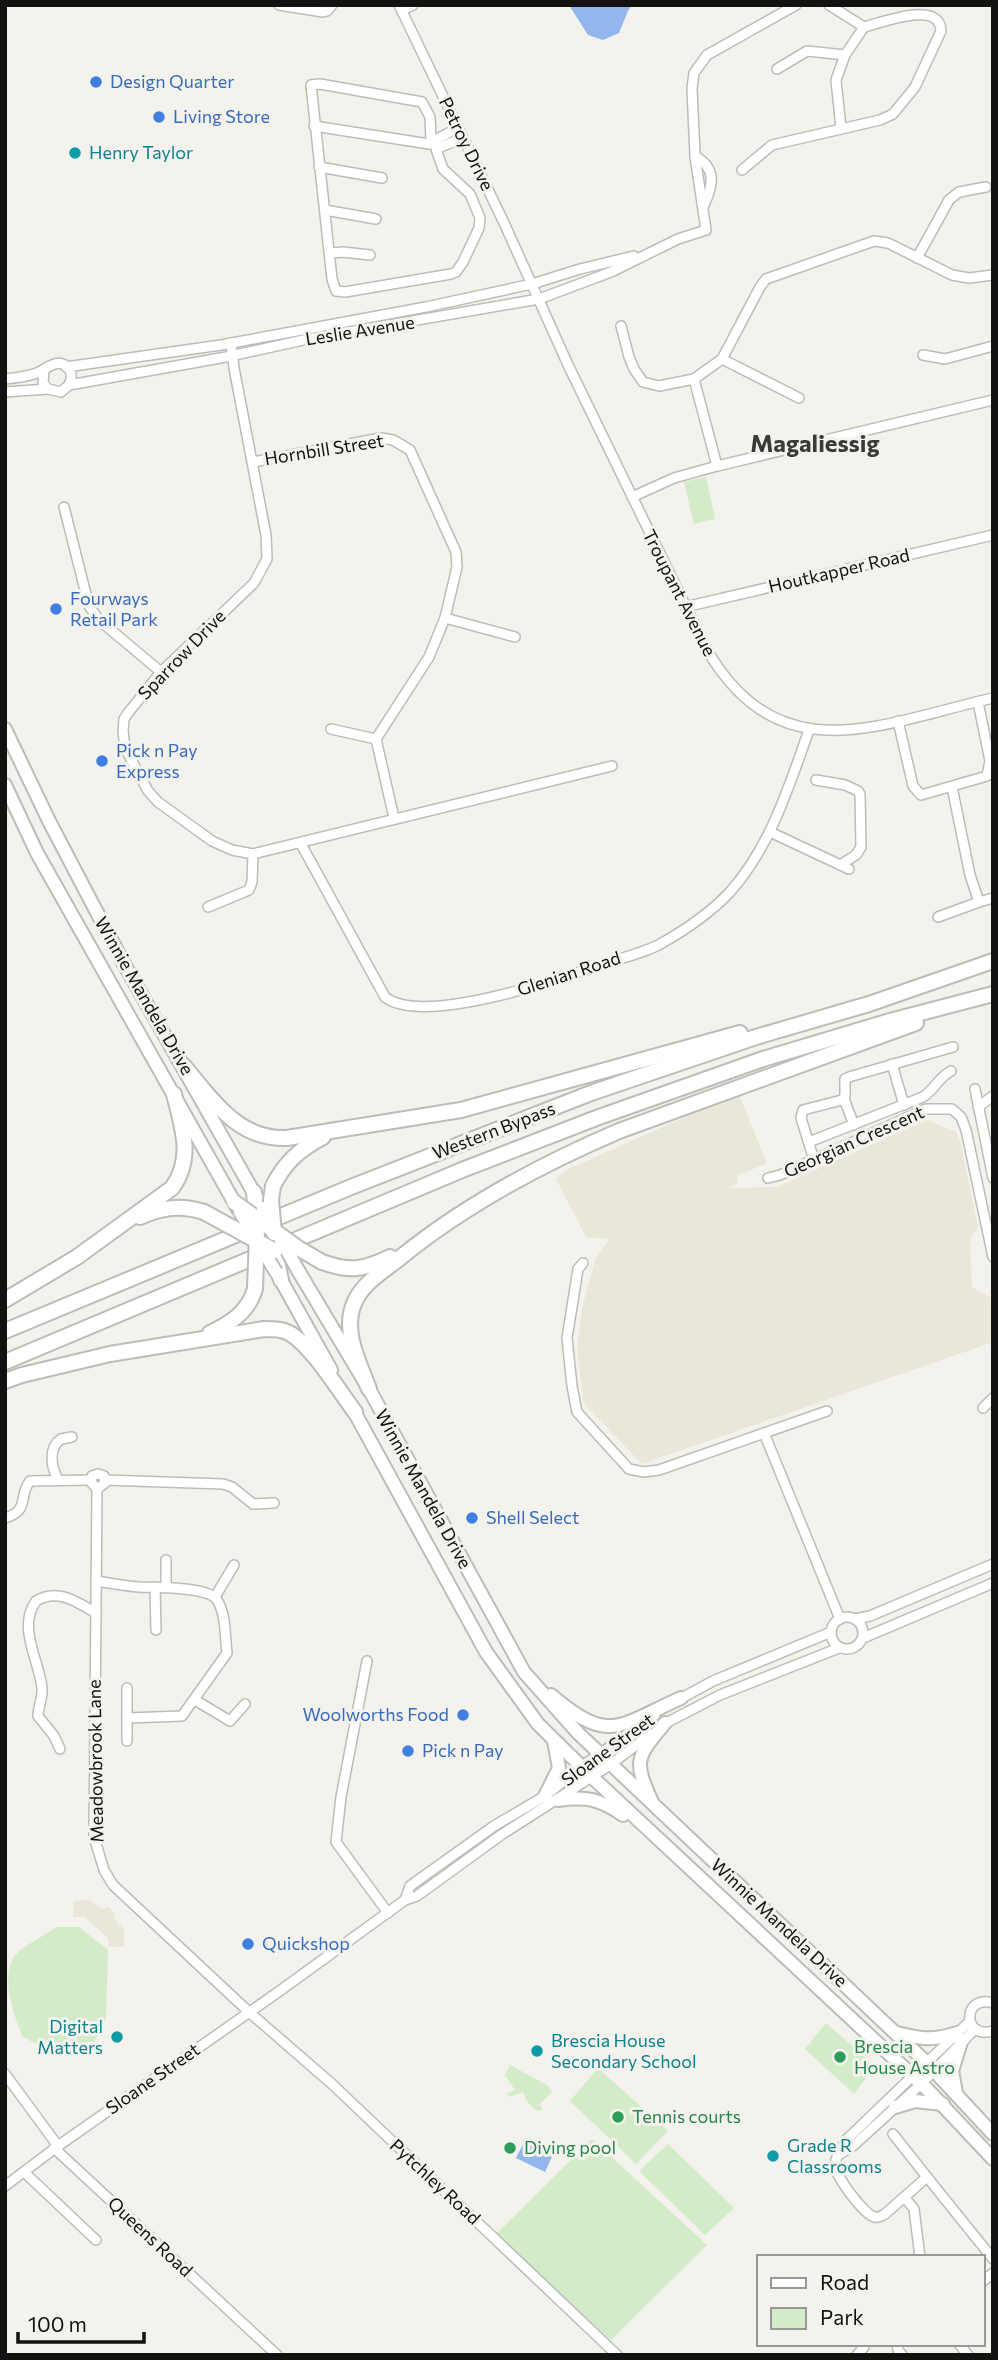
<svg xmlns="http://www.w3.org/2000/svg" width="998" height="2360" font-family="Commissioner,sans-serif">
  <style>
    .built { fill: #eae6d9 }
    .green { fill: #d3ebc8 }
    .water { fill: #92b6ed }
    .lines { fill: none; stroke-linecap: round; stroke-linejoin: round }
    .minor-casing { stroke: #bebcb7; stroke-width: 12 }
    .major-casing { stroke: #bebcb7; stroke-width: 16 }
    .highway-casing { stroke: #bebcb7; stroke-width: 18 }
    .minor { stroke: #fff; stroke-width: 9 }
    .major { stroke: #fff; stroke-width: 12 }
    .highway { stroke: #fff; stroke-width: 14 }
    .major-bridge-casing { stroke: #bebcb7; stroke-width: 16; stroke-linecap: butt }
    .highway-bridge-casing { stroke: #bebcb7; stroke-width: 18; stroke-linecap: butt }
    .major-bridge { stroke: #fff; stroke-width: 12 }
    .highway-bridge { stroke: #fff; stroke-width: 14 }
    .shop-dot { fill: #3f7fe0; stroke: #f3f2ec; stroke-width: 2.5 }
    .culture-dot { fill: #0f9aa8; stroke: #f3f2ec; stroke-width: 2.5 }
    .leisure-dot { fill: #2e9e5b; stroke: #f3f2ec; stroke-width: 2.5 }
    .labels { text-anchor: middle; stroke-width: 6; stroke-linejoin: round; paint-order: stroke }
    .shop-label { font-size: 18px; fill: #366cbe; stroke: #f3f2ec; text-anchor: start }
    .street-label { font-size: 18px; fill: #131211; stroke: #f3f2ec }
    .culture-label { font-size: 18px; fill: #0d838f; stroke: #f3f2ec; text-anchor: start }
    .leisure-label { font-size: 18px; fill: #27864d; stroke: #f3f2ec; text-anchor: start }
    .district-label { font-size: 24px; font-weight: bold; fill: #3b3a35; stroke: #f3f2ec }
  </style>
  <rect width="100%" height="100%" fill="#f3f2ec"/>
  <!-- built -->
  <g class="built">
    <path d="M739 1095 767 1163 737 1176 738 1183 728 1188 777 1187 927 1120 956 1132 961 1145 978 1227 970 1239 972 1287 993 1299V1342L642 1464 584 1404 577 1348 582 1309 596 1257 610 1239 586 1237 556 1179 564 1171 696 1112Z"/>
    <path d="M89 1900 102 1909 108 1907 114 1912V1918L124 1930V1947H109L108 1938 85 1917H73V1901Z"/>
  </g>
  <!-- green -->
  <g class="green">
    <path d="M706 477 715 519 694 524 684 482Z"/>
    <path d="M57 1927H79L108 1950 106 2018 95 2041C61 2053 56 2054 23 2037 13 2014 0 1977 15 1955 27 1944 43 1936 57 1927Z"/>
    <path d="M826 2023 875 2066 854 2094 805 2049Z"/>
    <path d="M510 2065 547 2085 552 2092 540 2104 542 2110 537 2111C530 2105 526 2101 523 2092L509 2097 507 2094 515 2090 505 2075Z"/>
    <path d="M598 2068 668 2131 636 2164 570 2101Z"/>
    <path d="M592 2139 707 2245 611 2340 493 2237Z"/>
    <path d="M668 2144 734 2208 705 2235 639 2171Z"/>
  </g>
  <!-- water -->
  <g class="water">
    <path d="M569 5H632L628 11 619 33 603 40 588 35Z"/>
    <path d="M526 2138 554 2152 545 2172 516 2158Z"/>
  </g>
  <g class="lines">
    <!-- minor casing -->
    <g class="minor-casing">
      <g id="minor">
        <path d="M279 5 323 12 327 11 332 5"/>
        <path d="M399 5 505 225 569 367 707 650C781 775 881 723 993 698"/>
        <path d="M829 5 864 27"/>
        <path d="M401 10 413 5"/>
        <path d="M777 69 807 51 845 55"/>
        <path d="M314 126 429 144"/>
        <path d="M841 128 836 80 845 55 864 27"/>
        <path d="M431 141 430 117 422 102 320 84 311 85 332 279 336 291 345 292 451 274 456 272 463 262 479 228 480 218 470 194 443 169 436 149"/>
        <path d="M433 141 458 128"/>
        <path d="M438 148 463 138"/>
        <path d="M695 156C716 168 714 184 704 205"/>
        <path d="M319 167 382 178"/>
        <path d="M742 170 772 145 880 120 893 114 915 87 941 31C940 0 884 22 864 27"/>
        <path d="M325 210 376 219"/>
        <path d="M330 253 343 252 370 255"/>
        <path d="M917 258 949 200 959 192 986 187"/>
        <path d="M621 326 629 357 634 369 643 382 659 386 694 379 722 359 760 287 766 279 874 241 888 243 952 275 969 278 993 275"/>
        <path d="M231 343 234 368 266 535 267 559 254 583 161 672 128 713 124 719 123 731 125 748 148 791 158 802 212 841 232 850 253 854 612 766"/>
        <path d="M923 355 945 359 993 346"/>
        <path d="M722 359 799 398"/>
        <path d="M66 367 221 345 426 307 532 284 580 269 634 256"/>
        <path d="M5 379C15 378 25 377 34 374 45 371 58 355 69 369 73 375 71 380 69 385L61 392 48 389 43 383 44 370"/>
        <path d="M694 379 717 466"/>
        <path d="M69 385 226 357 308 339 539 299 611 272 678 239 706 230 695 156 692 88 694 73 707 55 796 5"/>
        <path d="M5 392 48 389"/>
        <path d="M253 462 381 438 393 440 410 450 456 552 457 567 445 618 429 657 376 739 394 818"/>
        <path d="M632 497 674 478 717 466 993 400"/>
        <path d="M64 507 89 606 99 620 161 672"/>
        <path d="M685 607 993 535"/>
        <path d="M445 618 515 637"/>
        <path d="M898 721 913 786 921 795 987 776 990 761 978 702"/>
        <path d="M331 729 376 739"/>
        <path d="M816 780 845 785 858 791 860 794 861 847 856 855 840 865"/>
        <path d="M770 832 849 869"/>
        <path d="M301 844 385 997C423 1027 562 978 606 963 624 957 645 953 662 943 685 930 712 911 730 892 771 846 789 786 809 730"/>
        <path d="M979 902 993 898"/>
        <path d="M208 907 249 890 252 882 253 854"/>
        <path d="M938 917 979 902 970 875 952 787"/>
        <path d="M892 1064 904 1105"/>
        <path d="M975 1089 993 1178"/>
        <path d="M844 1099 854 1125"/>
        <path d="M978 1107 993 1096"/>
        <path d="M809 1142 923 1097C935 1089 939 1077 951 1071"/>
        <path d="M814 1160 801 1118 803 1110 842 1100 845 1096V1079L849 1077 953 1047"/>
        <path d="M768 1178 780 1175 926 1109H952L961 1117 966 1130 993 1257"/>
        <path d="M583 1263 578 1269 567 1338 572 1386 577 1412 629 1469 644 1472 659 1470 827 1411"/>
        <path d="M983 1408 993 1398"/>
        <path d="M764 1433 840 1619"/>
        <path d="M58 1479C51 1467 48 1448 61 1439L72 1437"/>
        <path d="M105 1480 223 1484 232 1487 253 1504 274 1503"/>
        <path d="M97 1489 105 1483 104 1476 98 1474 92 1476 91 1482 97 1489 94 1837 104 1870 113 1885 249 2012 332 2084 617 2355"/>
        <path d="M5 1518C30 1511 18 1496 30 1481L91 1480"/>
        <path d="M166 1560V1587"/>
        <path d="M96 1581C110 1583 125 1586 139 1587 155 1588 208 1586 217 1600 226 1613 225 1637 227 1653L182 1716 127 1718V1688"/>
        <path d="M155 1587 156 1630"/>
        <path d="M215 1597 234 1565"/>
        <circle cx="847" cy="1633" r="16"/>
        <path d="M855 1619 870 1616 993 1564"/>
        <path d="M863 1638 993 1583"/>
        <path d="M367 1661 341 1797 336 1842 388 1913"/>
        <path d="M195 1700 230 1721 245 1704"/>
        <path d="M678 1700 713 1681 831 1632"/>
        <path d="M662 1725 720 1695 839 1648"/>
        <path d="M127 1741V1718"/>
        <path d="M60 1749 54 1736 38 1716C38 1706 43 1698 42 1688 39 1660 17 1627 36 1601 58 1588 77 1602 96 1613"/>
        <path d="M405 1900 410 1886 494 1826 545 1796 581 1767 655 1715"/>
        <path d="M993 2003C962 1994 962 2040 993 2031"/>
        <path d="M5 2074 58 2146"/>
        <path d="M893 2134 927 2177 885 2214C881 2216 880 2218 875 2217 865 2216 835 2176 835 2165 835 2157 842 2147 846 2140L970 2021"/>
        <path d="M54 2148 277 2355"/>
        <path d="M840 2154 853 2146 921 2084 975 2029"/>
        <path d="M24 2172 96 2240"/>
        <path d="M927 2177 993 2259"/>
        <path d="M5 2186 58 2146 281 1990 405 1900 417 1896 501 1835 610 1765 651 1734"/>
        <path d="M905 2198 914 2209 920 2257"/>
        <path d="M982 2282 993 2273"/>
        <path d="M897 2344 898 2350 902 2355"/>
        <path d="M959 2344 968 2355"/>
        <path d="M857 2355 864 2347"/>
      </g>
    </g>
    <!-- major casing -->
    <g class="major-casing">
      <g id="major">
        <path d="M5 729 49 821 124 964 258 1200"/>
        <path d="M5 785 37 853 238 1209"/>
        <path d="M299 1272 369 1389 524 1672 578 1733 927 2063 993 2134"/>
        <path d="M277 1273 331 1370"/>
        <path d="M350 1404 486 1652 538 1724 592 1777 929 2091 993 2159"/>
        <path d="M551 1695C610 1745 618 1726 681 1698"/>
        <path d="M545 1796 559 1768 554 1741"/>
        <path d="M558 1800C586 1796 600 1799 623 1815"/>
        <path d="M652 1802C633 1760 636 1758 665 1723"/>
        <path d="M897 2033C922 2039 932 2041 957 2033"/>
        <path d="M956 2093 952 2071 961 2042"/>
        <path d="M895 2107 915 2101 943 2104"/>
      </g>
    </g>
    <!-- highway casing -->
    <g class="highway-casing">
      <g id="highway">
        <path d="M182 1064C212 1098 236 1140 287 1138L461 1110 740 1033"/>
        <path d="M273 1186C285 1162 300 1149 323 1137"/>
        <path d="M254 1192 256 1216"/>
        <path d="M140 1217C163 1207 180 1205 204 1212"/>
        <path d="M275 1251 281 1280"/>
        <path d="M322 1262C350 1272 363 1270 390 1257"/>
        <path d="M5 1300 77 1257 172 1188C194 1158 182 1127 174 1094"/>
        <path d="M5 1331 351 1187 591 1093 756 1037 869 1004 993 961"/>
        <path d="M210 1333C231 1323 248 1312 255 1289"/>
        <path d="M5 1362 462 1170 599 1117 763 1059 890 1021 993 994"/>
        <path d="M5 1381 22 1375 110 1354 264 1329C274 1329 283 1329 291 1334 312 1347 340 1392 355 1412"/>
        <path d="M369 1389C360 1364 343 1334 353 1306 361 1283 383 1272 401 1257 466 1204 542 1164 619 1131L916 1023"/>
      </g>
    </g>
    <!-- minor -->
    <use href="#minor" class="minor"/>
    <!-- major -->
    <use href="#major" class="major"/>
    <!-- highway -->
    <use href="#highway" class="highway"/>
    <!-- major-bridge casing -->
    <g class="major-bridge-casing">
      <g id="major-bridge">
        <path d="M263 1208 299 1272"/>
        <path d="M240 1212 276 1272"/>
      </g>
    </g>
    <!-- highway-bridge casing -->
    <g class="highway-bridge-casing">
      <g id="highway-bridge">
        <path d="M273 1186 271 1200 274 1233"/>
        <path d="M234 1202 298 1248 322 1262"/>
        <path d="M204 1212 275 1251"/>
        <path d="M255 1289 257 1234"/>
      </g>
    </g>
    <!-- major-bridge -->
    <use href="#major-bridge" class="major-bridge"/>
    <!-- highway-bridge -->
    <use href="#highway-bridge" class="highway-bridge"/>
  </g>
  <!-- markers -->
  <g class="shop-dot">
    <circle cx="96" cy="82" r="7"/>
    <circle cx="159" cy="117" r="7"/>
    <circle cx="56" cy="609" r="7"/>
    <circle cx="102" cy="761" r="7"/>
    <circle cx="472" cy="1518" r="7"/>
    <circle cx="463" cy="1715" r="7"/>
    <circle cx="408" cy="1751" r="7"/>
    <circle cx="248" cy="1944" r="7"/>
  </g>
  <g class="culture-dot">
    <circle cx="75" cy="153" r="7"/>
    <circle cx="117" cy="2037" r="7"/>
    <circle cx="537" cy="2051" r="7"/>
    <circle cx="773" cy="2156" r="7"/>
  </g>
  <g class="leisure-dot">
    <circle cx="840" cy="2057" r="7"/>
    <circle cx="618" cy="2117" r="7"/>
    <circle cx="510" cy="2148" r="7"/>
  </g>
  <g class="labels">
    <!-- shop labels -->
    <g class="shop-label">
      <text x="110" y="88">Design Quarter</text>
      <text x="173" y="123">Living Store</text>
      <text x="70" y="605">Fourways<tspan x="70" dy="21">Retail Park</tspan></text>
      <text x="116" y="757">Pick n Pay<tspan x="116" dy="21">Express</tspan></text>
      <text x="486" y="1524">Shell Select</text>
      <text x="449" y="1721" text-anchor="end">Woolworths Food</text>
      <text x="422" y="1757">Pick n Pay</text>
      <text x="262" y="1950">Quickshop</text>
    </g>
    <!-- street labels -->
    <g class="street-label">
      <text transform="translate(466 144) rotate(64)" y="6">Petroy Drive</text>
      <text transform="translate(360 331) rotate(-9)" y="6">Leslie Avenue</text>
      <text transform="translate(324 450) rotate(-9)" y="6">Hornbill Street</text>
      <text transform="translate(839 571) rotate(-13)" y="6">Houtkapper Road</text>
      <text transform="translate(679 593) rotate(63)" y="6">Troupant Avenue</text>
      <text transform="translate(182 655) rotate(-46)" y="6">Sparrow Drive</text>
      <text transform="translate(569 974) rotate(-18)" y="6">Glenian Road</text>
      <text transform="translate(144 996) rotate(60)" y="6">Winnie Mandela Drive</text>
      <text transform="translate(494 1131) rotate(-21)" y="6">Western Bypass</text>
      <text transform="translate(854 1142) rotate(-24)" y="6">Georgian Crescent</text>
      <text transform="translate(423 1489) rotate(61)" y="6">Winnie Mandela Drive</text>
      <text transform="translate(608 1750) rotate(-36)" y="6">Sloane Street</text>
      <text transform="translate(96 1761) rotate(-91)" y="6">Meadowbrook Lane</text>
      <text transform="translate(779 1923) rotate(43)" y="6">Winnie Mandela Drive</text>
      <text transform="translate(153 2079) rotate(-35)" y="6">Sloane Street</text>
      <text transform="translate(435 2182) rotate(43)" y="6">Pytchley Road</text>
      <text transform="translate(150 2237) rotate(43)" y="6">Queens Road</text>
    </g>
    <!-- culture labels -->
    <g class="culture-label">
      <text x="89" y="159">Henry Taylor</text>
      <text x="103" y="2033" text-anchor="end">Digital<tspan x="103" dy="21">Matters</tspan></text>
      <text x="551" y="2047">Brescia House<tspan x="551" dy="21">Secondary School</tspan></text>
      <text x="787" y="2152">Grade R<tspan x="787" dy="21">Classrooms</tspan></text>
    </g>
    <!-- leisure labels -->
    <g class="leisure-label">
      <text x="854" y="2053">Brescia<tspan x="854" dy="21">House Astro</tspan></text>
      <text x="632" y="2123">Tennis courts</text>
      <text x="524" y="2154">Diving pool</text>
    </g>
    <!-- district labels -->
    <g class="district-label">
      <text x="815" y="452">Magaliessig</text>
    </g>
  </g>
  <!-- border -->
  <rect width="998" height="2360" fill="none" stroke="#131211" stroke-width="14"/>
  <!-- legend -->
  <rect x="757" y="2255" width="228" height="91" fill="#f3f2ec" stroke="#999894" stroke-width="2"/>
  <rect x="771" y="2278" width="35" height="10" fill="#ffffff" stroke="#999894" stroke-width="2"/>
  <text x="820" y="2290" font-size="21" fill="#131211">Road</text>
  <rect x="771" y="2308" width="35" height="21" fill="#d3ebc8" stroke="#999894" stroke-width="2"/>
  <text x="820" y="2325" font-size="21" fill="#131211">Park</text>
  <!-- scale -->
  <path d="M18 2332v10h126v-10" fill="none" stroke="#131211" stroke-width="3.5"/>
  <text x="28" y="2332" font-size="21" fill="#131211" stroke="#f3f2ec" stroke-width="5" paint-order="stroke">100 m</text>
</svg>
